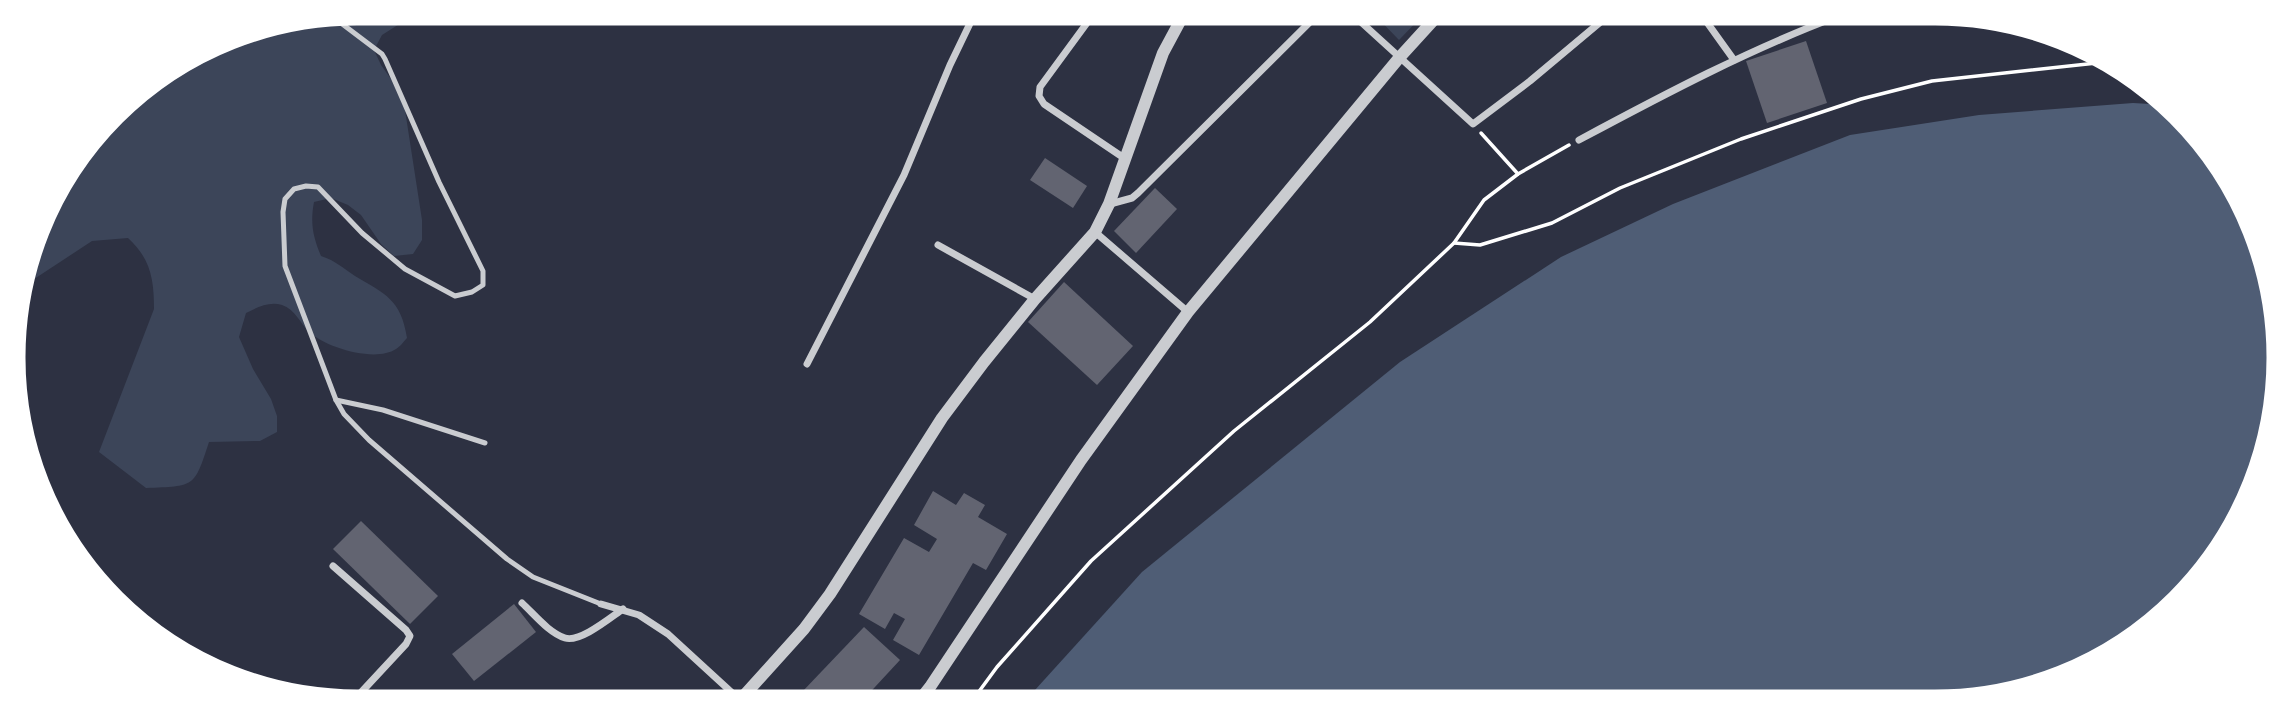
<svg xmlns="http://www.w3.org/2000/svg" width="2292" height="715" font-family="'Nunito Sans',sans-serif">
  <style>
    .green { fill: #3c4559 }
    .water { fill: #4f5d75 }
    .building { fill: #626471 }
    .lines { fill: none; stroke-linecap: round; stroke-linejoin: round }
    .path { stroke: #fff; stroke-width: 3.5 }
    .service { stroke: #caccd0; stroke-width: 5 }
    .minor { stroke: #caccd0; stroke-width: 7 }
    .tertiary { stroke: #caccd0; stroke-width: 12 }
    .rim { fill: none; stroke: #fff; stroke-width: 9 }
  </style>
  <rect width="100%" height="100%" fill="#2d3142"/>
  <!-- green -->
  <g class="green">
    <path d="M358 9H415L412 16 382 35 374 50 381 65 391 79 405 110 422 220V240L413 254 394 256 381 244 361 215 348 205 331 198 314 202C310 223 313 237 321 256 336 261 343 268 355 276 385 294 401 299 407 338 404 341 400 347 396 349 375 363 325 347 309 332 300 323 295 309 282 305 269 301 256 308 246 313L239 337 253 369 271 399 277 416V432L260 441 209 442C194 488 195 486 146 488L99 452 154 309C154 280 151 259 128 238L92 241 19 289 45 203 127 96 224 35Z"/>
    <path d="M1373 13H1425L1399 40Z"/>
  </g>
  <!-- water -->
  <path class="water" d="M2133 103 2166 105 2225 164 2277 290 2276 426 2237 532 2165 619 2088 670 1980 703 1025 701 1142 572 1400 362 1561 257 1673 204 1850 135 1979 115Z"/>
  <!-- building -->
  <g class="building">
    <path d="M1806 41 1827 103 1767 123 1746 61Z"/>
    <path d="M1045 158 1087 186 1073 208 1030 180Z"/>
    <path d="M1155 188 1177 209 1136 253 1114 231Z"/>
    <path d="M1064 282 1133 346 1097 385 1028 322Z"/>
    <path d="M933 491 956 505 964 493 985 505 978 517 1007 534 986 570 973 563 919 655 893 640 905 619 894 613 885 629 859 614 904 538 929 552 937 539 914 525Z"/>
    <path d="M361 521 438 596 410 624 333 549Z"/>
    <path d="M514 604 536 632 474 681 452 654Z"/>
    <path d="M864 627 900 660 862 701H811L802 692Z"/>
  </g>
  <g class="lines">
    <!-- path -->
    <g class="path">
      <path d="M1481 133 1518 174"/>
      <path d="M1454 243 1480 245 1552 223 1620 188 1741 139 1861 99 1932 81 2106 62 2118 63"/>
      <path d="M972 701 997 667 1091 561 1234 431 1370 322 1454 243 1484 200 1518 174 1569 145"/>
    </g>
    <!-- service -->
    <g class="service">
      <path d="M329 14 382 54 385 59 439 182 483 271V285L472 292 455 296 405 269 362 233 318 187 306 186 294 189 285 199 283 212 285 266 336 400 344 414 369 440 507 559 533 577 601 604"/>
      <path d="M336 400 383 410 485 443"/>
    </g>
    <!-- minor -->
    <g class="minor">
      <path d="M1095 12 1040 87 1039 96 1044 104 1124 158"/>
      <path d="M1351 13 1473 124 1530 81 1610 14"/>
      <path d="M1701 14 1734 60"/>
      <path d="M1579 140C1665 94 1750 49 1841 15"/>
      <path d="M1110 204 1132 198 1138 193 1319 13"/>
      <path d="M1095 232 1188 312"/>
      <path d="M938 245 1035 299"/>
      <path d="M807 364 904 175 950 65 976 11"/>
      <path d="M333 566 406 630 410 636 406 644 354 700"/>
      <path d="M522 603C534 614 549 633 565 638 580 643 611 617 623 609"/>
      <path d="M601 604 639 615 668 634 740 700"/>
    </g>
    <!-- tertiary -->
    <g class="tertiary">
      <path d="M740 700 804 629 830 594 942 418 984 362 1035 299 1095 232 1109 204 1163 53 1185 12"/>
      <path d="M919 701 930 687 1081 460 1188 312 1399 58 1440 13"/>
    </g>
  </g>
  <!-- crop -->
  <path d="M0 0H2292V715H0ZM357 21H1935A336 336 0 0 1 2271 357V358A336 336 0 0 1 1935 694H357A336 336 0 0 1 21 358V357A336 336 0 0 1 357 21Z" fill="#fff" fill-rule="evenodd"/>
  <path class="rim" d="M357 21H1935A336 336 0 0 1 2271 357V358A336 336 0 0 1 1935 694H357A336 336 0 0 1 21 358V357A336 336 0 0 1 357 21Z"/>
</svg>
